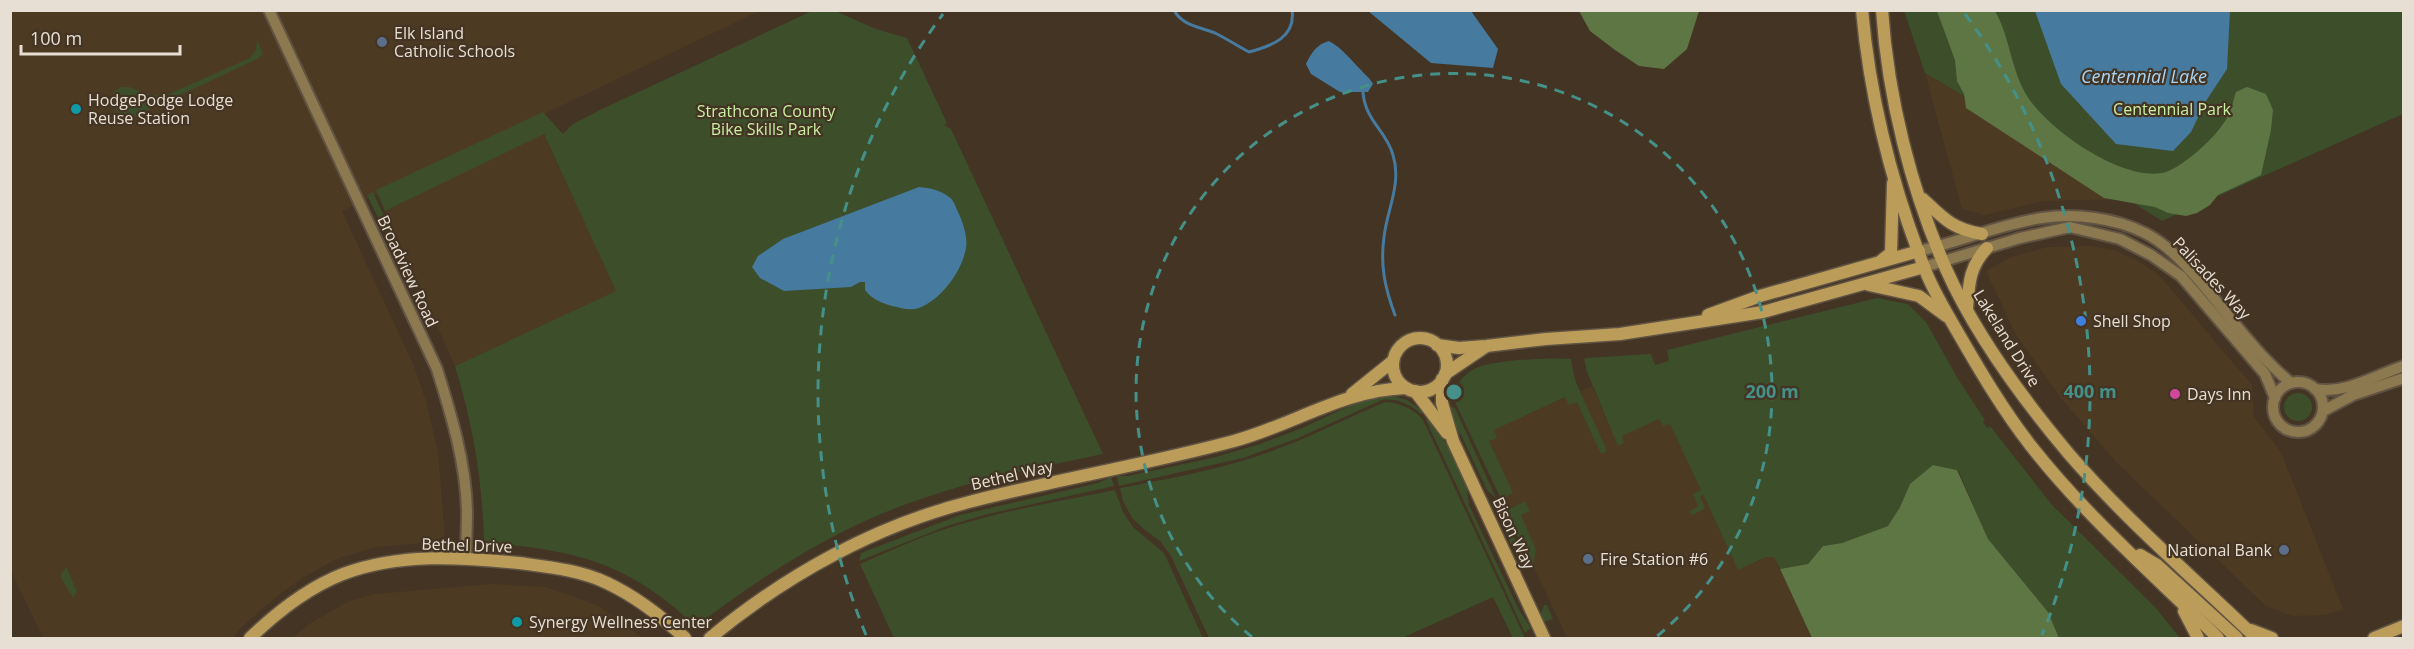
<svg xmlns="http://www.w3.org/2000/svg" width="2414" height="649" font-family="'Open Sans',sans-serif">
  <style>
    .built { fill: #4d3a23 }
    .green { fill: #3d4e2b }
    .forest { fill: #5e7644 }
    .water { fill: #467a9e }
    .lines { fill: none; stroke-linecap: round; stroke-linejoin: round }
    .stream { stroke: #467a9e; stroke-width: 3 }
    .street-casing { stroke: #615343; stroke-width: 14 }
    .secondary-casing { stroke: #615343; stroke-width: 15 }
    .street { stroke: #8c794f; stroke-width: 10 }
    .secondary { stroke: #bb9d59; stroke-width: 12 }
    .ring { fill: none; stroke: #459088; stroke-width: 3; stroke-dasharray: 10 8 }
    .service-dot { fill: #5c6f8a; stroke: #433423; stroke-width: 2 }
    .culture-dot { fill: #0f9aa8; stroke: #433423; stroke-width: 2 }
    .shop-dot { fill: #3f7fe0; stroke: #433423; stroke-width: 2 }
    .hotel-dot { fill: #d1479c; stroke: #433423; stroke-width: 2 }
    .labels { text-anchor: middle; stroke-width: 4.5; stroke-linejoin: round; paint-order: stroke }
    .poi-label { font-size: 16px; fill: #e8dfd4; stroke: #433423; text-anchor: start }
    .park-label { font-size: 16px; fill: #c8efa1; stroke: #433423 }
    .street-label { font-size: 16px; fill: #e8dfd4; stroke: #433423 }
    .water-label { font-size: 18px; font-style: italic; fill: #a8d4f5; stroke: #433423 }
    .centre { fill: #459088; stroke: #433423; stroke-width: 3 }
    .ring-label { font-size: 18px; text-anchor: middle; font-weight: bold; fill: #459088; stroke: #433423; stroke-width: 4.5; stroke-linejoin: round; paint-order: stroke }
  </style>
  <rect width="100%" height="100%" fill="#433423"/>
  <!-- built -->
  <g class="built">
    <path d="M11 11H759L342 211 414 366 426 401 438 452 445 536 433 542 376 547 337 559 302 578 270 602 243 626 233 638H43L11 571Z"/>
    <path d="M1925 73 1982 107 2128 199 2044 201 1985 215 1962 209Z"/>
    <path d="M543 133 617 291 455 366 385 211Z"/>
    <path d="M2092 246 2113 250 2135 259 2158 274 2252 385 2254 417 2281 452 2343 609 2325 615 2293 616 2266 606 2115 461 2060 397 2016 335 1986 271 2011 257 2047 247Z"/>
    <path d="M1592 386 1618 445 1621 436 1659 418 1663 426 1670 423 1738 569 1766 557H1774L1812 638H1567L1473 437Z"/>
    <path d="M490 584 546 587 599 606 643 638H292L309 624 349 601 375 594Z"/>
  </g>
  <!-- green -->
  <g class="green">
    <path d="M812 11H835L876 29 907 38 947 123 944 125 951 129 1103 454C1042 467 981 478 921 499 839 526 768 572 699 624H693C629 563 575 550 489 543L484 540C482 478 473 425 455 366L616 291 544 134 385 211 376 190 543 112 563 134 573 124 602 109Z"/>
    <path d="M1904 11H2403V114L2162 221 1982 107 1925 73Z"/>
    <path d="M257 39 263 54 257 59 133 117 121 115 114 108 113 93 121 87H129L150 95 169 94 250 58 256 50Z"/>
    <path d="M373 192 408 269 400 263 367 195Z"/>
    <path d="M1877 298 1908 304 1926 322 1958 379 1985 420 1983 422 1987 428 1990 426 2052 505 2155 607 2180 638H2059L2048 612 1988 540 1958 470 1934 465 1910 484 1900 507 1888 526 1842 543 1823 546 1808 564 1780 569 1774 557H1766L1738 570 1703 494 1700 496 1705 509 1691 515 1690 511 1698 506 1693 494 1701 490 1670 424 1663 426 1659 419 1622 436 1624 443 1618 446 1587 372 1584 359 1587 358 1648 354H1651L1655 365 1669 361 1667 350Z"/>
    <path d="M1571 359 1575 380 1607 451 1601 454 1577 402 1569 405 1565 397 1494 430 1497 438 1489 441 1513 493 1501 499 1455 402C1453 387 1463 374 1476 368 1493 360 1551 357 1571 359Z"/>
    <circle cx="2298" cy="407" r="14"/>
    <path d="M1390 395 1407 400 1424 412 1421 414C1410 404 1397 398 1382 400L1296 439 1243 458 1119 486 1117 476H1128L1216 457 1260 444 1302 428 1364 399Z"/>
    <path d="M1385 402C1400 403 1413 408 1423 420L1525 638H1513L1493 597 1402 638H1209L1171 556 1160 541 1146 531 1132 518 1123 501 1120 488C1166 479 1213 471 1258 456 1302 441 1343 420 1385 402Z"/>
    <path d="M1449 406 1455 408 1496 498 1487 490 1461 435 1455 429Z"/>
    <path d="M1428 416 1450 450 1466 483 1469 505 1519 610 1531 628 1525 633 1426 420Z"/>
    <path d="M1111 477 1114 486 984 515 947 526 859 561 861 553 960 515 1098 483Z"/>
    <path d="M1115 490 1123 512 1134 528 1164 553 1203 638H896L893 636 860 564C892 550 924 535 958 525 1009 509 1062 501 1115 490Z"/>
    <path d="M1525 501 1530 511 1521 515 1536 550 1533 564 1530 563 1507 514 1508 510Z"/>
    <path d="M1503 515 1527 564 1526 566C1517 562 1500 524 1503 515Z"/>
    <path d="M66 567 77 591 73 598 60 576Z"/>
    <path d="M1544 605H1547L1553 619 1544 622 1541 613Z"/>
  </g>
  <!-- forest -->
  <g class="forest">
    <path d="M1579 11H1699L1687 49 1664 69 1639 66 1615 50 1590 31Z"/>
    <path d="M1937 11H1995C2010 37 2011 70 2027 96 2049 130 2120 180 2162 173 2182 169 2217 136 2227 118 2232 110 2233 100 2236 92L2247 87 2266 94 2273 110 2271 130 2261 175 2218 195 2210 205 2197 213 2186 216 2168 213 2155 207 2104 198 1966 108 1964 94 1957 81 1955 60Z"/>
    <path d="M1933 465 1957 470 1988 539 2048 612 2059 638H1812L1780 569 1808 564 1823 546 1842 543 1888 526 1900 507 1910 484Z"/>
  </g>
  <!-- water -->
  <g class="water">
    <path d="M1368 11H1471L1498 49 1493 68 1431 63Z"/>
    <path d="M2035 11H2230L2227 69 2206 101 2191 132 2173 151 2116 144 2061 84Z"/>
    <path d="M1329 41C1343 49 1350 59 1361 70 1366 76 1370 78 1373 84L1368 92H1340L1311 74 1306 64C1311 53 1317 44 1329 41Z"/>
    <path d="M919 187C930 188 940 190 949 197 954 200 956 208 958 212 963 222 968 238 966 248 962 271 942 299 919 308 910 311 901 308 892 306 881 303 872 299 865 290V282H860L851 287 784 291 760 278 752 267 758 256 783 239Z"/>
  </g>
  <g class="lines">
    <!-- stream -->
    <g class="stream">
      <path d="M1174 10C1182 26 1201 27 1215 33 1227 39 1238 46 1249 52 1272 46 1296 37 1292 10"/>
      <path d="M1363 93C1366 122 1386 130 1393 155 1402 183 1387 210 1384 237 1380 266 1385 288 1395 315"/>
    </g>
    <!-- street casing -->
    <g class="street-casing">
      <g id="street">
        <path d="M269 10 437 369C451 414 466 463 467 511 467 527 466 543 466 559"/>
        <path d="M1919 251C1960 242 2000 224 2042 218 2075 213 2115 218 2145 233 2165 243 2182 261 2197 278 2228 314 2255 353 2291 383"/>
        <path d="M1924 267 2020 238 2070 227 2120 239 2151 255 2181 276 2265 374 2275 398"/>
        <circle cx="2298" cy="407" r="25"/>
        <path d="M2315 389C2345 395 2375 375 2404 366"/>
        <path d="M2323 411 2353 395 2404 378"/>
      </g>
    </g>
    <!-- secondary casing -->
    <g class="secondary-casing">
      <g id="secondary">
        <path d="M1862 10C1870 98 1892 185 1924 267 1932 289 1945 310 1957 331 1980 371 2003 410 2031 446 2086 516 2155 576 2218 638"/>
        <path d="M1882 10C1888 98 1911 189 1946 269 1976 336 2022 398 2069 454 2126 520 2194 578 2256 638"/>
        <path d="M1923 199C1944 219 1953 229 1982 234"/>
        <path d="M1882 260 1891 253 1893 183"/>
        <path d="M1869 285 1919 296 1946 316"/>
        <path d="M1967 309C1969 284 1969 267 1987 248"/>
        <path d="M1708 315 1760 296 1919 251"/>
        <circle cx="1420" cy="365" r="27"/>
        <path d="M1437 345 1459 348 1486 346 1546 339 1620 334 1763 312 1924 267"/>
        <path d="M1445 374 1485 347"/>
        <path d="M1442 379V403L1453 441 1544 638"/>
        <path d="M1415 391 1447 433"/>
        <path d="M1352 394 1393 361"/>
        <path d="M2140 555 2157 565 2237 638"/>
        <path d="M2184 611 2198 638"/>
        <path d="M2251 630 2272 638"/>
        <path d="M250 638C277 612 307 588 343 574 399 553 460 557 519 563 548 567 580 570 607 583 637 597 661 616 685 638"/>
        <path d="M710 638C786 575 876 525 973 501 1059 479 1148 464 1234 441 1293 425 1343 390 1406 388"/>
        <path d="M2374 638 2404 626"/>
      </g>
    </g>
    <!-- street -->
    <use href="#street" class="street"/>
    <!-- secondary -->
    <use href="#secondary" class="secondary"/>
  </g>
  <!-- distance rings -->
  <g class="ring">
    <path d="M1252 637A318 318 0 1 1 1656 637"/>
    <path d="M866 635A636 636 0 0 1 943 14M1965 14A636 636 0 0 1 2042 635"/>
  </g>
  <!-- markers -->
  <g class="service-dot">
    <circle cx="382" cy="42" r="6"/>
    <circle cx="2284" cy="550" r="6"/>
    <circle cx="1588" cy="559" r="6"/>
  </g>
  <g class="culture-dot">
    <circle cx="76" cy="109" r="6"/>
    <circle cx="517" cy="622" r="6"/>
  </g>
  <circle class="shop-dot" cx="2081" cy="321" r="6"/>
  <circle class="hotel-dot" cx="2175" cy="394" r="6"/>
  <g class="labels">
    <!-- poi labels -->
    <g class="poi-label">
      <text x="394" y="39">Elk Island<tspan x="394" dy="18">Catholic Schools</tspan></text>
      <text x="88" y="106">HodgePodge Lodge<tspan x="88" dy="18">Reuse Station</tspan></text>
      <text x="2093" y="327">Shell Shop</text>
      <text x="2187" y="400">Days Inn</text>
      <text x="2272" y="556" text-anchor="end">National Bank</text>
      <text x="1600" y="565">Fire Station #6</text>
      <text x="529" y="628">Synergy Wellness Center</text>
    </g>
    <!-- park labels -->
    <g class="park-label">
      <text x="2172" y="115">Centennial Park</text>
      <text x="766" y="117">Strathcona County<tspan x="766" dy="18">Bike Skills Park</tspan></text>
    </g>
    <!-- street labels -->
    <g class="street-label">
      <text transform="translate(408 271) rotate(65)" y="6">Broadview Road</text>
      <text transform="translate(2212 278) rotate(47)" y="6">Palisades Way</text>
      <text transform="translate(2007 338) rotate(58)" y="6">Lakeland Drive</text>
      <text transform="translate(1012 475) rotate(-13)" y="6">Bethel Way</text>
      <text transform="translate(1514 533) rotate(65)" y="6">Bison Way</text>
      <text transform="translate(467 545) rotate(2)" y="6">Bethel Drive</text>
    </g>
    <!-- water labels -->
    <g class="water-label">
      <text x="2144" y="83">Centennial Lake</text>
    </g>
  </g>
  <circle cx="1454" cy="392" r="9" class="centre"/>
  <g class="ring-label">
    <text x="1772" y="398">200 m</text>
    <text x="2090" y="398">400 m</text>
  </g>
  <!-- border -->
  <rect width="2414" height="649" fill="none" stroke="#e8dfd4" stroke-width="24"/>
  <!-- scale -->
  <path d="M21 45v9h159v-9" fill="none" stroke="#e8dfd4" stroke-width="3"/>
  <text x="30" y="45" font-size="18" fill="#e8dfd4" stroke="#433423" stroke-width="4.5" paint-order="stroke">100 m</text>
</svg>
